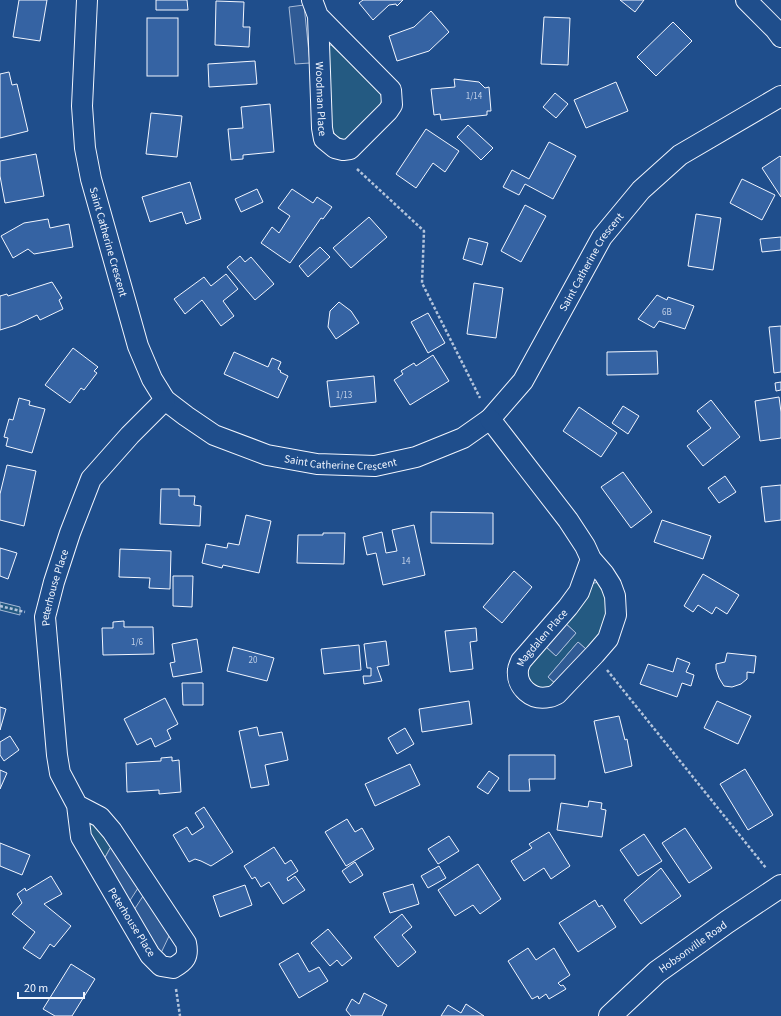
<svg xmlns="http://www.w3.org/2000/svg" width="781" height="1016" font-family="'Source Sans 3',sans-serif">
  <style>
    .green { fill: #245a82; stroke: #a8bbd7 }
    .parking { fill: #305b95; stroke: #a8bbd7 }
    .building { fill: #3563a3; stroke: #f2f6ff }
    .lines { fill: none; stroke-linecap: round; stroke-linejoin: round }
    .minor-casing { stroke: #f2f6ff; stroke-width: 22 }
    .secondary-casing { stroke: #f2f6ff; stroke-width: 24 }
    .path { stroke: #b3c4dc; stroke-width: 2.5; stroke-dasharray: 3 2; stroke-linecap: butt }
    .minor { stroke: #1f4e8c; stroke-width: 20 }
    .secondary { stroke: #1f4e8c; stroke-width: 22 }
    .labels { text-anchor: middle; stroke-width: 3; stroke-linejoin: round; paint-order: stroke }
    .number-label { font-size: 9px; fill: #c3d1e8 }
    .street-label { font-size: 11px; fill: #f2f6ff; stroke: #1f4e8c }
  </style>
  <rect width="100%" height="100%" fill="#1f4e8c"/>
  <!-- green -->
  <g class="green">
    <path d="M327 45H331L373 84 379 90 382 98 380 109 355 137 344 140 336 136 331 128Z"/>
    <path d="M600 582 605 585 608 619 593 649H586L578 642 548 677 556 684 545 690 528 682 526 673 528 663 544 645 556 656 576 633 564 622 588 589 594 583Z"/>
    <path d="M0 602 20 607V615L0 610Z"/>
    <path d="M82 814 113 843 103 861 85 832Z"/>
  </g>
  <!-- parking -->
  <g class="parking">
    <path d="M304 5 310 63 295 64 289 7Z"/>
    <path d="M564 622 576 633 556 656 544 645Z"/>
    <path d="M578 642 586 649 556 684 548 677Z"/>
    <path d="M113 843 140 885 129 902 103 861Z"/>
    <path d="M145 893 170 934 161 953 134 910Z"/>
  </g>
  <!-- building -->
  <g class="building">
    <path d="M19 0H47L40 41 13 37Z"/>
    <path d="M156 0H187L188 10H156Z"/>
    <path d="M363 0H403L397 6 396 4 389 5 373 20 359 3Z"/>
    <path d="M620 0H644L635 12Z"/>
    <path d="M216 1 244 2 243 27H250L249 47 215 45Z"/>
    <path d="M431 11 449 32 429 51 397 61 389 36 414 27Z"/>
    <path d="M544 17 570 18 568 65 541 64Z"/>
    <rect x="147" y="18" width="31" height="58"/>
    <path d="M673 22 692 41 656 76 637 57Z"/>
    <path d="M255 61 257 84 209 87 208 64Z"/>
    <path d="M9 72 12 85 17 84 28 131 0 138V74Z"/>
    <path d="M454 79 479 82 485 88 489 87 491 111H487V115L441 120 440 114 434 115 431 89 455 87Z"/>
    <path d="M616 82 628 111 586 128 574 100Z"/>
    <path d="M555 93 568 104 556 118 543 107Z"/>
    <path d="M270 104 274 152 243 155V159L231 160 228 129 243 128 241 107Z"/>
    <path d="M151 113 182 116 177 157 146 154Z"/>
    <path d="M468 125 493 148 481 160 457 137Z"/>
    <path d="M426 129 459 151 445 172 433 163 416 188 396 174Z"/>
    <path d="M549 142 576 156 553 199 525 184 519 195 503 187 512 170 529 179Z"/>
    <path d="M36 154 44 196 5 203 0 176V161Z"/>
    <path d="M780 156 781 157V197L762 168Z"/>
    <path d="M742 179 775 195 762 220 730 203Z"/>
    <path d="M190 182 201 219 186 224 182 212 150 222 142 197Z"/>
    <path d="M257 189 263 202 241 212 235 199Z"/>
    <path d="M292 189 313 203 317 197 332 207 323 219 321 218 290 263 261 243 272 227 279 233 290 216 278 208Z"/>
    <path d="M525 205 546 216 521 262 501 251Z"/>
    <path d="M696 214 721 218 713 270 688 266Z"/>
    <path d="M369 217 387 237 351 268 333 248Z"/>
    <path d="M48 219 50 228 69 224 73 247 34 254 28 249 13 258 1 236 24 223Z"/>
    <path d="M781 237V250L762 252 760 239Z"/>
    <path d="M469 238 488 243 482 265 463 259Z"/>
    <path d="M320 247 330 257 308 277 299 266Z"/>
    <path d="M240 256 245 262 251 257 274 284 255 300 227 267Z"/>
    <path d="M226 274 238 289 223 301 234 316 221 326 202 300 185 314 174 299 204 277 211 286Z"/>
    <path d="M52 282 62 298 59 300 63 309 40 320 37 315 16 325 0 330V296L7 294 8 296Z"/>
    <path d="M474 283 503 288 496 338 467 334Z"/>
    <path d="M657 295 667 300 668 297 694 306 685 329 659 321 654 328 638 319Z"/>
    <path d="M339 302 351 311 359 323 336 339 328 327 330 311Z"/>
    <path d="M428 313 445 343 428 353 411 322Z"/>
    <path d="M781 326V372L774 373 769 327Z"/>
    <path d="M73 348 98 367 94 371 97 373 84 390 81 388 70 403 45 385Z"/>
    <path d="M657 351 658 374 607 375V352Z"/>
    <path d="M234 352 268 367 272 358 281 362 278 369 281 371 280 372 288 376 278 398 224 374Z"/>
    <path d="M433 355 449 381 410 405 394 380 403 374 401 371 414 363 416 366Z"/>
    <path d="M374 376 376 402 330 407 327 381Z"/>
    <path d="M781 382V390L776 391 775 383Z"/>
    <path d="M779 397 781 412V438L760 441 755 401Z"/>
    <path d="M19 398 30 401 29 405 45 409 32 453 6 446 8 438 4 437 9 419 13 420Z"/>
    <path d="M711 400 740 437 703 466 687 446 711 428 697 411Z"/>
    <path d="M623 406 639 416 628 434 612 423Z"/>
    <path d="M579 407 617 433 601 457 563 431Z"/>
    <path d="M7 465 36 471 24 526 0 520V494Z"/>
    <path d="M623 472 652 512 631 528 601 487Z"/>
    <path d="M725 476 736 492 719 503 708 488Z"/>
    <path d="M781 485V520L765 522 761 487Z"/>
    <path d="M161 489H179V496H195L194 505 201 506 200 526 160 524Z"/>
    <path d="M431 512 493 513V544L431 543Z"/>
    <path d="M246 515 271 521 259 573 223 565 222 568 202 563 206 544 227 548 228 543 239 545Z"/>
    <path d="M662 520 711 536 703 559 654 542Z"/>
    <path d="M414 525 425 575 383 585 376 553 367 555 363 537 382 532 386 553 397 551 392 530Z"/>
    <path d="M323 533H345L344 564 297 563 298 535H323Z"/>
    <path d="M0 548 17 553 8 579 0 576Z"/>
    <path d="M120 549 171 551 170 589 149 588 150 578 119 577Z"/>
    <path d="M514 571 532 587 502 623 483 607Z"/>
    <path d="M703 574 739 595 727 614 716 607 712 614 698 605 693 612 684 606Z"/>
    <path d="M173 576H193L192 607 173 606Z"/>
    <path d="M124 621V627H153L154 654 103 655 102 628H113V622Z"/>
    <path d="M476 628 477 641 470 642 473 669 450 672 445 631Z"/>
    <path d="M197 639 202 672 173 677 170 663 175 662 172 644Z"/>
    <path d="M386 641 389 665 377 667 382 681 364 684 363 676H371V668H367L364 644Z"/>
    <path d="M359 645 361 670 324 674 321 649Z"/>
    <path d="M233 647 274 658 267 681 227 671Z"/>
    <path d="M727 653 756 656 754 673 747 672V679L741 684 732 687 724 686 719 678 716 669V664L725 662Z"/>
    <path d="M677 658 690 663 686 672 694 675 691 686 682 683 677 697 640 684 648 664 673 672Z"/>
    <path d="M182 683H203V705H183Z"/>
    <path d="M165 698 178 724 167 730 171 739 155 747 151 738 137 745 124 719Z"/>
    <path d="M469 701 472 724 422 732 419 709Z"/>
    <path d="M717 701 751 716 738 744 704 728Z"/>
    <path d="M0 707 6 709 0 730Z"/>
    <path d="M619 716 625 740 627 739 632 766 605 773 594 721Z"/>
    <path d="M257 727 259 736 282 732 288 760 265 765 269 785 251 788 239 731Z"/>
    <path d="M405 728 414 744 397 754 388 738Z"/>
    <path d="M10 736 19 750 4 761 0 755V742Z"/>
    <path d="M509 755H555V779H529L530 791H509Z"/>
    <path d="M172 757V761L179 760 181 792 159 794V790L127 792 126 763 161 761V758Z"/>
    <path d="M410 764 420 785 375 806 365 784Z"/>
    <path d="M745 769 773 815 748 830 720 784Z"/>
    <path d="M0 770 7 773 0 789Z"/>
    <path d="M489 771 499 778 488 794 477 787Z"/>
    <path d="M589 801 602 803 601 809 606 810 602 837 557 830 561 803 588 807Z"/>
    <path d="M204 807 233 852 211 866 201 861 195 859 189 862 173 835 187 827 192 835 204 827 195 813Z"/>
    <path d="M347 819 355 832 362 828 374 849 346 866 325 832Z"/>
    <path d="M685 828 712 868 689 883 662 843Z"/>
    <path d="M549 832 570 866 551 879 544 868 524 881 511 861 532 848 529 844Z"/>
    <path d="M644 834 662 861 638 876 620 850Z"/>
    <path d="M449 836 459 851 438 864 428 849Z"/>
    <path d="M0 843 30 855 22 875 0 866Z"/>
    <path d="M274 847 285 864 291 860 298 871 287 878 288 881 295 876 305 890 283 904 269 882 261 887 255 877 252 879 244 866Z"/>
    <path d="M355 862 363 875 350 883 342 871Z"/>
    <path d="M478 864 501 899 480 914 473 905 455 916 438 890Z"/>
    <path d="M439 866 446 878 428 888 421 876Z"/>
    <path d="M661 868 681 896 641 924 624 900Z"/>
    <path d="M51 876 62 894 44 904 71 926 54 947 50 944 40 959 23 948 35 932 12 914 22 903 17 894 25 888 26 891Z"/>
    <path d="M413 884 419 904 390 913 383 893Z"/>
    <path d="M245 885 252 905 220 917 213 896Z"/>
    <path d="M595 900 599 907 602 905 616 927 578 952 559 923Z"/>
    <path d="M402 914 412 927 402 935 416 952 398 967 374 937Z"/>
    <path d="M328 929 352 958 342 966 337 960 330 966 311 943Z"/>
    <path d="M528 948 536 960 554 948 570 975 558 983 561 986 563 985 566 989 549 999 546 994 539 999 538 996 532 999 508 961Z"/>
    <path d="M298 953 309 972 319 967 328 981 299 998 279 964Z"/>
    <path d="M71 964 95 979 72 1016H55L43 1009Z"/>
    <path d="M364 993 387 1005 382 1016H351L346 1010 352 999 359 1004Z"/>
    <path d="M466 1004 484 1016H441L448 1005 461 1013Z"/>
  </g>
  <g class="lines">
    <!-- minor casing -->
    <g class="minor-casing">
      <g id="minor">
        <path id="s1" d="M87 0 82 106 85 148 91 179 138 346 152 379 165 400 186 416 214 435 267 455 317 464 375 466 416 457 463 438 490 419 523 381 602 237 641 190 680 155 781 96"/>
        <path id="s2" d="M312 0 318 16 322 128 324 139 335 148 343 150 350 149 388 111 392 105 391 90 318 16"/>
        <path d="M746 0 775 29 781 37"/>
        <path id="s3" d="M490 419 568 520 585 546 591 559 604 574 611 585 615 596 616 615 608 639 595 654 557 694C555 695 552 697 549 697 532 701 516 687 518 670 518 667 520 664 521 661L568 607 579 592 591 559"/>
        <path id="s4" d="M77 805 100 817 112 831 186 943C189 957 185 961 173 968L161 966 150 955 81 837 77 805 60 773 57 755 45 617 54 582 70 533 91 479 130 435 165 400"/>
      </g>
    </g>
    <!-- secondary casing -->
    <g class="secondary-casing">
      <g id="secondary">
        <path id="s5" d="M610 1016 657 972 727 922 781 886"/>
      </g>
    </g>
    <!-- path -->
    <g class="path">
      <path d="M357 169 424 231 422 283 480 398"/>
      <path d="M0 606 25 612"/>
      <path d="M607 670 766 868"/>
      <path d="M176 989 180 1016"/>
    </g>
    <!-- minor -->
    <use href="#minor" class="minor"/>
    <!-- secondary -->
    <use href="#secondary" class="secondary"/>
  </g>
  <g class="labels">
    <!-- number labels -->
    <g class="number-label">
      <text x="474" y="99">1/14</text>
      <text x="667" y="315">6B</text>
      <text x="344" y="398">1/13</text>
      <text x="406" y="564">14</text>
      <text x="137" y="645">1/6</text>
      <text x="253" y="663">20</text>
    </g>
    <!-- street labels -->
    <g class="street-label">
      <text dy="4" stroke="none"><textPath href="#s2" startOffset="100">Woodman Place</textPath></text>
      <text dy="4" stroke="none"><textPath href="#s1" startOffset="245">Saint Catherine Crescent</textPath></text>
      <text dy="4" stroke="none"><textPath href="#s1" startOffset="953">Saint Catherine Crescent</textPath></text>
      <text dy="4" stroke="none"><textPath href="#s1" startOffset="605">Saint Catherine Crescent</textPath></text>
      <text dy="4" stroke="none"><textPath href="#s4" startOffset="630">Peterhouse Place</textPath></text>
      <text dy="4" stroke="none"><textPath href="#s3" startOffset="434">Magdalen Place</textPath></text>
      <text transform="translate(132 922) rotate(58)" y="4">Peterhouse Place</text>
      <text dy="4" stroke="none"><textPath href="#s5" startOffset="108">Hobsonville Road</textPath></text>
    </g>
  </g>
  <!-- scale -->
  <path d="M18 992v6h66v-6" fill="none" stroke="#f2f6ff" stroke-width="2"/>
  <text x="24" y="992" font-size="12" fill="#f2f6ff" stroke="#1f4e8c" stroke-width="3" paint-order="stroke">20 m</text>
</svg>
